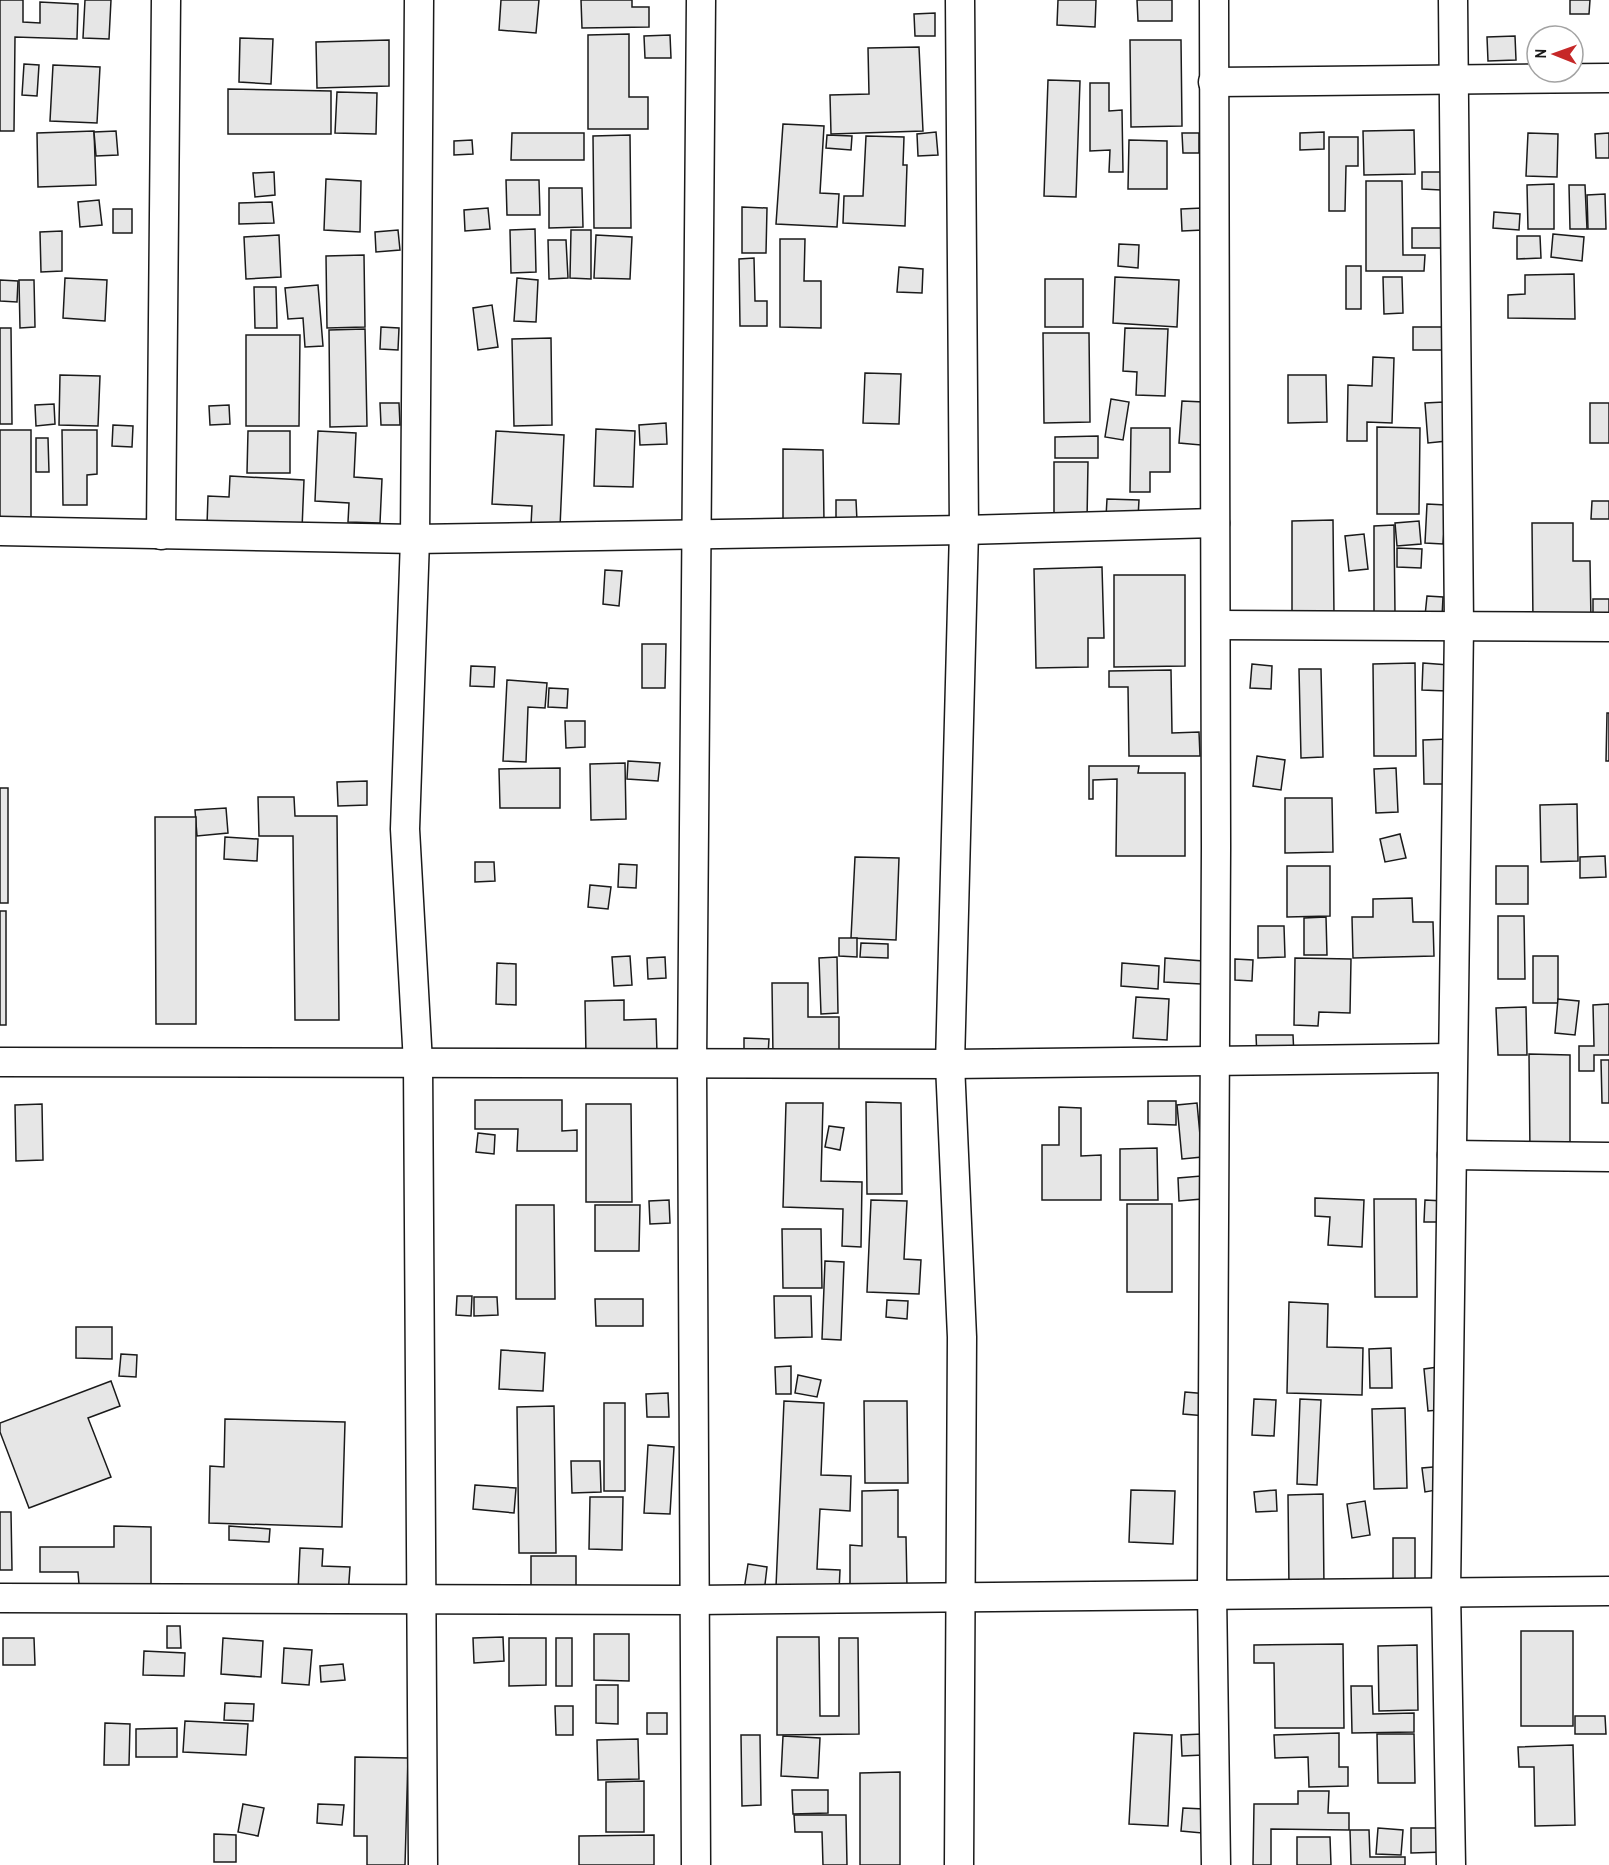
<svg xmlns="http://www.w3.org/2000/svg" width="1609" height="1865" font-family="'Archivo Narrow',sans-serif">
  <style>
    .building { fill: #e6e6e6; stroke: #1a1a1a; stroke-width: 1.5 }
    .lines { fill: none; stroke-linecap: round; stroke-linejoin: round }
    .minor-casing { stroke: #1a1a1a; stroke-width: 31 }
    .minor { stroke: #fff; stroke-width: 28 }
  </style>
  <rect width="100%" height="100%" fill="#fff"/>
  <!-- building -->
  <g class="building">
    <path d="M0 0H23V22L40 23V2L78 4 77 39 15 37 14 131H0Z"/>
    <path d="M85 0H111L109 39 83 38Z"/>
    <path d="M501 0H539L536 33 499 30Z"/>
    <path d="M581 0H632V7H649V27L582 28Z"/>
    <path d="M1058 0H1096L1095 27 1057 25Z"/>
    <path d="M1137 0H1172V21H1138Z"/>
    <path d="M1570 0H1590L1589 14H1570Z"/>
    <path d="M935 13V36H915L914 14Z"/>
    <path d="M629 34V97H648V129H588V35Z"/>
    <path d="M670 35 671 58H645L644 36Z"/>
    <path d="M1515 36 1516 60 1488 61 1487 37Z"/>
    <path d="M240 38 273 39 271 84 239 82Z"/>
    <path d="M389 40V86L317 88 316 42Z"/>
    <path d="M1130 40H1181L1182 126 1131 127Z"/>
    <path d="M919 47 923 131 831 134 830 95 869 94 868 48Z"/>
    <path d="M24 64 39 65 37 96 22 95Z"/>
    <path d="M53 65 100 67 97 123 50 121Z"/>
    <path d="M1048 80 1080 81 1076 197 1044 196Z"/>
    <path d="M1090 83H1109V111L1122 110 1123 172H1109L1110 150 1090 151Z"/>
    <path d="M228 89 331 91V134H228Z"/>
    <path d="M337 92 377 93 376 134 335 133Z"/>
    <path d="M783 124 824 126 820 193 839 194 837 227 776 224Z"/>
    <path d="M1414 130 1415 174 1364 175 1363 131Z"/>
    <path d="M94 131 96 185 38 187 37 133Z"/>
    <path d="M116 131 118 155 96 156 94 132Z"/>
    <path d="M936 132 938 155 918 156 917 134Z"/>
    <path d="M1324 132V149L1300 150V133Z"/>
    <path d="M512 133H584V160H511Z"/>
    <path d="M1182 133H1199V153H1183Z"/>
    <path d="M1528 133 1558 134 1557 177 1526 176Z"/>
    <path d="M1609 133V158H1596L1595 134Z"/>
    <path d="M630 135 631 228H594L593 136Z"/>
    <path d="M827 135 852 136 851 150 826 148Z"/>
    <path d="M866 136 904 137 903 165H907L905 226 843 223 844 196H863Z"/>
    <path d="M1329 137H1358V166H1346L1345 211H1329Z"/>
    <path d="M472 140 473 154 454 155V141Z"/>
    <path d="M1129 140 1167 141V189H1128Z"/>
    <path d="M274 172 275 195 255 197 253 173Z"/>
    <path d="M1422 172H1441V190L1422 189Z"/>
    <path d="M326 179 361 181 360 232 324 230Z"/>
    <path d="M506 180H539L540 215H507Z"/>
    <path d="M1366 181H1402L1403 255H1425L1424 271H1366Z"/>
    <path d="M1554 184V229H1528L1527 185Z"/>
    <path d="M1569 185H1585L1587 229H1570Z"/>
    <path d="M549 188H582L583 227 549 228Z"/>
    <path d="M1605 194 1606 229H1588L1587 195Z"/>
    <path d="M99 200 102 225 80 227 78 202Z"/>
    <path d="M272 202 274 223 239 224V203Z"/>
    <path d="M742 207 767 208 766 253H742Z"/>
    <path d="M488 208 490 229 465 231 464 210Z"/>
    <path d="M1202 208 1203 230 1182 231 1181 209Z"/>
    <rect x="113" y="209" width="19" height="24"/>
    <path d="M1494 212 1520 214 1519 230 1493 228Z"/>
    <rect x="1412" y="228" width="29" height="20"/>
    <path d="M535 229 536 272 511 273 510 230Z"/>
    <path d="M398 230 400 250 376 252 375 232Z"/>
    <path d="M571 230H591V279L570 278Z"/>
    <path d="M62 231V271L41 272 40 232Z"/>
    <path d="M1553 234 1584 237 1582 261 1551 257Z"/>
    <path d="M279 235 281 277 246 279 244 237Z"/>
    <path d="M596 235 632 237 630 279 594 278Z"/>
    <path d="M1517 236H1540L1541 258 1517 259Z"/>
    <path d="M780 239H805L804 281H821V328L780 327Z"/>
    <path d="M548 240H566L568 278 549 279Z"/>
    <path d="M1119 244 1139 245 1138 268 1118 266Z"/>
    <path d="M364 255 365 327 327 328 326 256Z"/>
    <path d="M754 258 755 301H767V326H740L739 259Z"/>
    <rect x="1346" y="266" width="15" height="43"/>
    <path d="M899 267 923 269 922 293 897 292Z"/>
    <path d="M1574 274 1575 319 1508 318V295L1525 294V275Z"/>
    <path d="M1115 277 1179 280 1177 327 1113 323Z"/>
    <path d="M1383 277H1402L1403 313 1384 314Z"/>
    <path d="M65 278 107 280 105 321 63 318Z"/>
    <path d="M517 278 538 280 536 322 514 321Z"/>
    <rect x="1045" y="279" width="38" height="48"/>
    <path d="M0 280 18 281 17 302 0 301Z"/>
    <path d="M19 280H34L35 327 20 328Z"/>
    <path d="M318 285 323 346 305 347 303 318 288 319 285 288Z"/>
    <path d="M254 287H276L277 328H255Z"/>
    <path d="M492 305 498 347 478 350 473 308Z"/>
    <path d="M381 327 399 328 398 350 380 349Z"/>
    <rect x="1413" y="327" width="29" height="23"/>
    <path d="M0 328H11L12 424H0Z"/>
    <path d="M1125 328 1168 329 1165 396 1136 395 1137 372 1123 371Z"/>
    <path d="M365 329 367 426 330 427 329 330Z"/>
    <path d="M1043 333H1089L1090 422 1044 423Z"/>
    <path d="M246 335H300L299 426H246Z"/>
    <path d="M551 338 552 425 514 426 512 339Z"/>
    <path d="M1373 357 1394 358 1392 423 1367 422V441H1347L1348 385 1372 386Z"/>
    <path d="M865 373 901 374 899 424 863 423Z"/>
    <path d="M60 375 100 376 98 426 59 425Z"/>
    <path d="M1288 375H1326L1327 422 1288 423Z"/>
    <path d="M1111 399 1129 402 1123 440 1105 437Z"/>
    <path d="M1182 401 1204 402 1201 445 1179 443Z"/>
    <path d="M1444 402 1447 441 1428 443 1425 403Z"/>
    <path d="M380 403H399L400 425H381Z"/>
    <rect x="1590" y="403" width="19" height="40"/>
    <path d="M54 404 55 424 36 426 35 405Z"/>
    <path d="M229 405 230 424 210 425 209 406Z"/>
    <path d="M666 423 667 444 640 445 639 425Z"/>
    <path d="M113 425 133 426 132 447 112 446Z"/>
    <path d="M1377 427 1420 428 1419 514H1377Z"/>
    <path d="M1131 428H1170V472H1150V492H1130Z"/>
    <path d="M596 429 635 431 633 487 594 486Z"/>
    <rect x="0" y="430" width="31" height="96"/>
    <path d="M62 430H97V474L87 475V505H63Z"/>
    <path d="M248 431H290V473H247Z"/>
    <path d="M318 431 356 433 354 477 382 479 380 523 348 522 349 503 315 501Z"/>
    <path d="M496 431 564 435 560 527 531 525 532 506 492 504Z"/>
    <path d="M1098 436V458H1055V437Z"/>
    <path d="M36 438H48L49 472H36Z"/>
    <path d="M783 449 823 450 824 522H783Z"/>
    <path d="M1054 462H1088L1087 521H1054Z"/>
    <path d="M230 476 304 480 302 529 207 525 208 496 229 497Z"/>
    <path d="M1107 499 1139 500 1138 518 1106 517Z"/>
    <path d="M836 500H856L857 521H836Z"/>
    <path d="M1592 501H1609V519H1591Z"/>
    <path d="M1427 504 1446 505 1443 544 1425 543Z"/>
    <path d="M1333 520 1334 616H1292V521Z"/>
    <path d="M1419 521 1421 544 1397 546 1395 523Z"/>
    <path d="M1532 523H1573V561H1590L1591 622 1533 623Z"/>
    <path d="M1394 525 1395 614 1374 615V526Z"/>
    <path d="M1364 534 1368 569 1349 571 1345 536Z"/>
    <path d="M1397 548 1422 549 1421 568 1397 567Z"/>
    <path d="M1102 567 1104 638H1088V667L1036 668 1034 569Z"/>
    <path d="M605 570 622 571 619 606 603 604Z"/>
    <path d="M1114 575H1185V666L1114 667Z"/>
    <path d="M1427 596 1443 597 1442 617 1425 616Z"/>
    <rect x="1593" y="599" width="16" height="21"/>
    <path d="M642 644H666L665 688H642Z"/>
    <path d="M1415 663 1416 756H1374L1373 664Z"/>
    <path d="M1423 663 1449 665 1447 691 1422 690Z"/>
    <path d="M1252 664 1272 666 1271 689 1250 688Z"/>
    <path d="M471 666 495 667 494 687 470 686Z"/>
    <path d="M1299 669H1321L1323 757 1301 758Z"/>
    <path d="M1171 670 1172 733 1199 732 1200 756H1129L1128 687H1109V671Z"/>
    <path d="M507 680 547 683 545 708 528 707 526 762 503 761Z"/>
    <path d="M549 688 568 689 567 708 548 707Z"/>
    <path d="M1607 713H1609V761H1606Z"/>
    <path d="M565 721H585V747L566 748Z"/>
    <path d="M1448 739 1449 784H1424L1423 740Z"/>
    <path d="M1257 756 1285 760 1281 790 1253 786Z"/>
    <path d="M628 761 660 763 658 781 627 779Z"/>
    <path d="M625 763 626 819 591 820 590 764Z"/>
    <path d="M1089 766H1139L1138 773H1185V856H1116L1117 779 1093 780V799H1089Z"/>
    <path d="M560 768V808H500L499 769Z"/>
    <path d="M1396 768 1398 812 1376 813 1374 769Z"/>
    <path d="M367 781V805L338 806 337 782Z"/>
    <rect x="0" y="788" width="8" height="115"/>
    <path d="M258 797H294L295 816H337L339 1020H295L293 836H259Z"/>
    <path d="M1285 798H1332L1333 852 1285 853Z"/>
    <path d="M1577 804 1578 861 1541 862 1540 805Z"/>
    <path d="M226 808 228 833 197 836 195 810Z"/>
    <path d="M155 817H196V1024H156Z"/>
    <path d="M1400 834 1406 858 1385 862 1380 839Z"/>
    <path d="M225 837 258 839 257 861 224 859Z"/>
    <path d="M1605 856 1606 877 1580 878V857Z"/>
    <path d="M855 857 899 858 896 940 851 938Z"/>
    <path d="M475 862H494L495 881 475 882Z"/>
    <path d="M619 864 637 865 636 888 618 887Z"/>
    <path d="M1287 866H1330V916L1287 917Z"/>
    <rect x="1496" y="866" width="32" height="38"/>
    <path d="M590 885 611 887 608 909 588 907Z"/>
    <path d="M1412 898 1413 922H1433L1434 956 1353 958 1352 917H1373V899Z"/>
    <rect x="0" y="911" width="6" height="114"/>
    <path d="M1498 916H1524L1525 979H1498Z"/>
    <path d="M1326 917 1327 955H1304V918Z"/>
    <path d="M1258 926H1284L1285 957 1258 958Z"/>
    <path d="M839 938H857V957L839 956Z"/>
    <path d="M861 943 888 944V958L860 957Z"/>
    <path d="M630 956 632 985 614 986 612 957Z"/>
    <rect x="1533" y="956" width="25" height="47"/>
    <path d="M665 957 666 978 648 979 647 958Z"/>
    <path d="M837 957 838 1013 821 1014 819 958Z"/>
    <path d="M1165 958 1203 961 1201 984 1164 982Z"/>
    <path d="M1295 958 1351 959 1350 1013 1319 1012 1318 1026 1294 1025Z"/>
    <path d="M1235 959 1253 960 1252 981 1235 980Z"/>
    <path d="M497 963 516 964V1005L496 1004Z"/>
    <path d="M1122 963 1159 966 1158 989 1121 986Z"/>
    <path d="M772 983H808V1017H839V1056H773Z"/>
    <path d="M1136 997 1169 999 1167 1040 1133 1038Z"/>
    <path d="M1558 999 1579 1001 1575 1035 1555 1033Z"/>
    <path d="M624 1000V1020L656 1019 657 1053 586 1055 585 1001Z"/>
    <path d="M1609 1004V1055H1594V1071H1579V1046H1594L1593 1005Z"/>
    <path d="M1526 1007 1527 1055H1498L1496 1008Z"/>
    <path d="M1256 1035H1293L1294 1056 1257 1057Z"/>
    <path d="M744 1038 769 1039 768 1055H744Z"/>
    <path d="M1529 1054 1570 1055V1152L1530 1153Z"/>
    <path d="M1601 1060H1609V1103H1602Z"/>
    <path d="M475 1100H562V1131L577 1130V1151H517L518 1129H475Z"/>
    <path d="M1148 1101H1176V1125L1148 1124Z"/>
    <path d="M866 1102 901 1103 902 1194H867Z"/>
    <path d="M786 1103H823L821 1181 862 1182 861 1247 842 1246 843 1209 783 1207Z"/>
    <path d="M1197 1103 1202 1157 1182 1159 1177 1105Z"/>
    <path d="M42 1104 43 1160 16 1161 15 1105Z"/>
    <path d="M586 1104H631L632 1202H586Z"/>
    <path d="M1059 1107 1081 1108V1156L1101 1155V1200H1042V1145H1059Z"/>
    <path d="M829 1126 844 1128 840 1150 825 1147Z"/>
    <path d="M478 1133 495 1135 494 1154 476 1152Z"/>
    <path d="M1157 1148 1158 1200H1120V1149Z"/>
    <path d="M1201 1176 1202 1199 1179 1201 1178 1178Z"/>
    <path d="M1315 1198 1364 1200 1362 1247 1328 1245 1330 1217 1315 1216Z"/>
    <path d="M1374 1199H1416L1417 1297H1375Z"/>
    <path d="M669 1200 670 1223 650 1224 649 1201Z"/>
    <path d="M871 1200 907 1201 904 1259 921 1260 919 1294 867 1292Z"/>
    <path d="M1425 1200 1444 1201V1222H1424Z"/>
    <rect x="1127" y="1204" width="45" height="88"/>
    <path d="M516 1205H554L555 1299H516Z"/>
    <path d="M595 1205H640L639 1251H595Z"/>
    <path d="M782 1229H821L822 1288H783Z"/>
    <path d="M825 1261 844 1262 841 1340 822 1339Z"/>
    <path d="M457 1296H472L471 1316 456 1315Z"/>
    <path d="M774 1296H811L812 1337 775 1338Z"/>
    <path d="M474 1297H497L498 1315 474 1316Z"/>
    <path d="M595 1299H643V1326H596Z"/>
    <path d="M887 1300 908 1301 907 1319 886 1317Z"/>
    <path d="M1289 1302 1328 1304 1327 1347 1363 1348 1362 1395 1287 1393Z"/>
    <path d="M76 1327H112V1359L76 1358Z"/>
    <path d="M1391 1348 1392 1388H1370L1369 1349Z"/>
    <path d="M501 1350 545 1353 543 1391 499 1389Z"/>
    <path d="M121 1354 137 1355 136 1377 119 1376Z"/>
    <path d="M791 1366V1394H776L775 1367Z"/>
    <path d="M1445 1366 1449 1409 1428 1411 1424 1369Z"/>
    <path d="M798 1375 821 1380 817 1397 795 1393Z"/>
    <path d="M111 1381 120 1406 88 1418 111 1477 29 1508 0 1432V1423Z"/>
    <path d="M1185 1392 1208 1394 1206 1416 1183 1414Z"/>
    <path d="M668 1393 669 1417H647L646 1394Z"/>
    <path d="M1254 1399 1276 1400 1274 1436 1252 1435Z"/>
    <path d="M1300 1399 1321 1400 1317 1485 1297 1484Z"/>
    <path d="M784 1401 824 1403 821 1475 851 1476 850 1511 820 1509 817 1569 840 1570 839 1591 776 1587Z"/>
    <path d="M864 1401H907L908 1483H865Z"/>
    <rect x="604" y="1403" width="21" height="88"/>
    <path d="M554 1406 556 1553H519L517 1407Z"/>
    <path d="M1405 1408 1407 1488 1374 1489 1372 1409Z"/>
    <path d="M225 1419 345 1422 342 1527 209 1523 210 1466 224 1467Z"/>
    <path d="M648 1445 674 1447 670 1514 644 1513Z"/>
    <path d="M571 1461H600L601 1492 572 1493Z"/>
    <path d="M1445 1466 1448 1488 1425 1492 1422 1468Z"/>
    <path d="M475 1485 516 1488 514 1513 473 1509Z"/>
    <path d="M898 1490V1537H906L907 1588 850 1589V1545L862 1546V1491Z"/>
    <path d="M1131 1490 1175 1491 1173 1544 1129 1542Z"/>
    <path d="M1276 1490 1277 1511 1256 1512 1254 1492Z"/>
    <path d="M1323 1494 1324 1588H1289L1288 1495Z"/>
    <path d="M590 1497H623L622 1550 589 1549Z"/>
    <path d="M1365 1501 1370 1535 1352 1538 1347 1504Z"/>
    <path d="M0 1512H11L12 1570H0Z"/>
    <path d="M114 1526 151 1527V1585L79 1584 78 1572H40V1547H114Z"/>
    <path d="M229 1526 270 1529 269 1542 229 1540Z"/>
    <rect x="1393" y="1538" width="22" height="51"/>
    <path d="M300 1548 323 1549 322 1566 350 1567 348 1595 298 1592Z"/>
    <rect x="531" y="1556" width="45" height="33"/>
    <path d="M748 1564 767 1567 764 1593 744 1590Z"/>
    <path d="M167 1626H180L181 1648H167Z"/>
    <rect x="1521" y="1631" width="52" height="95"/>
    <path d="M594 1634H629V1681L594 1680Z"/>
    <path d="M503 1637 504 1661 474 1663 473 1638Z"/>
    <path d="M777 1637H819L820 1716H839V1638H858L859 1734 777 1735Z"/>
    <path d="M3 1638H34L35 1665H3Z"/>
    <path d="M223 1638 263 1641 261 1677 221 1674Z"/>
    <path d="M509 1638H546V1685L509 1686Z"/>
    <rect x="556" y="1638" width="16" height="48"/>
    <path d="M1343 1644 1344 1728H1275L1274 1663H1254V1645Z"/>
    <path d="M1417 1645 1418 1710 1379 1711 1378 1646Z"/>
    <path d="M284 1648 312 1650 309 1685 282 1683Z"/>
    <path d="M144 1651 185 1653 184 1676 143 1675Z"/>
    <path d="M343 1664 345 1680 321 1682 320 1666Z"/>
    <path d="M596 1685H618V1724L596 1723Z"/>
    <path d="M1351 1686H1372L1373 1714 1414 1713V1732L1352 1733Z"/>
    <path d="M225 1703 254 1704 253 1721 224 1720Z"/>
    <path d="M555 1706H573V1735H556Z"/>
    <rect x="647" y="1713" width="20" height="21"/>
    <path d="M1575 1716H1605L1606 1734H1575Z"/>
    <path d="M185 1721 248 1724 246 1755 183 1752Z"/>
    <path d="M105 1723 130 1724 129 1765H104Z"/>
    <path d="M177 1728V1757H136V1729Z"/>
    <path d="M1134 1733 1172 1735 1168 1826 1129 1824Z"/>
    <path d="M1339 1733V1767H1348V1786L1309 1787 1308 1757 1275 1758 1274 1735Z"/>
    <path d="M1202 1734 1203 1755 1182 1756 1181 1735Z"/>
    <path d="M1377 1734H1414L1415 1783H1378Z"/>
    <path d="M741 1735H760L761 1805 742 1806Z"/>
    <path d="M783 1736 820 1738 818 1778 781 1776Z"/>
    <path d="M638 1739 639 1779 598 1780 597 1740Z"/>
    <path d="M1573 1745 1575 1825 1535 1826 1534 1767H1519L1518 1747Z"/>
    <path d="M355 1757 408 1758 405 1865H367V1836H354Z"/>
    <path d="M900 1772V1865H860V1773Z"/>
    <path d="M644 1781V1832H606V1782Z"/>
    <path d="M792 1790H828V1813L793 1814Z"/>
    <path d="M1298 1791H1329L1328 1813H1349V1830L1271 1829V1865H1253L1254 1804H1298Z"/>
    <path d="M243 1804 264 1808 258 1836 238 1832Z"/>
    <path d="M318 1804 344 1805 342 1825 317 1823Z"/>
    <path d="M1183 1808 1204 1809 1202 1833 1181 1831Z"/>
    <path d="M794 1815H846L847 1865H823L822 1832H795Z"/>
    <path d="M1378 1828 1403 1830 1401 1855 1376 1854Z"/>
    <path d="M1411 1828H1445V1852L1411 1853Z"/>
    <path d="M1350 1830H1369L1370 1857H1405V1865H1351Z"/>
    <path d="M214 1834 236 1835V1862H214Z"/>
    <path d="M654 1835V1865H579V1836Z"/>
    <path d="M1297 1837H1330L1331 1865H1297Z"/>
  </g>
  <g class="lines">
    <!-- minor casing -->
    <g class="minor-casing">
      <g id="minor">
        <path d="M419 0 415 539 405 829 418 1063 423 1865"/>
        <path d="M1214 0 1216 848 1212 1593 1216 1865"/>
        <path d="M1213 82 1609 78"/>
        <path d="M0 531 415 539 964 530 1215 523"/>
        <path d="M161 535 166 0"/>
        <path d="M1216 625 1609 627"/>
        <path d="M0 1062 950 1064 1452 1058"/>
        <path d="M1452 1155 1609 1157"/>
        <path d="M0 1598 695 1600 1609 1591"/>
        <path d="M696 1865 692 1064 701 0"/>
        <path d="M959 1865 962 1337 950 1064 964 530 960 0"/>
        <path d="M1451 1865 1446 1591 1459 626 1453 0"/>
      </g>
    </g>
    <!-- minor -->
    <use href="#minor" class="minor"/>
  </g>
  <!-- north arrow -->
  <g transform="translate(1555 54) rotate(271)"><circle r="28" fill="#ffffff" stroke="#a3a3a3" stroke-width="1.5"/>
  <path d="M0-4.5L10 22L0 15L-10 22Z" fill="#c62828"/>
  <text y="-9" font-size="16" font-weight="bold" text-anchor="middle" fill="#1a1a1a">N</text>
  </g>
</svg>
